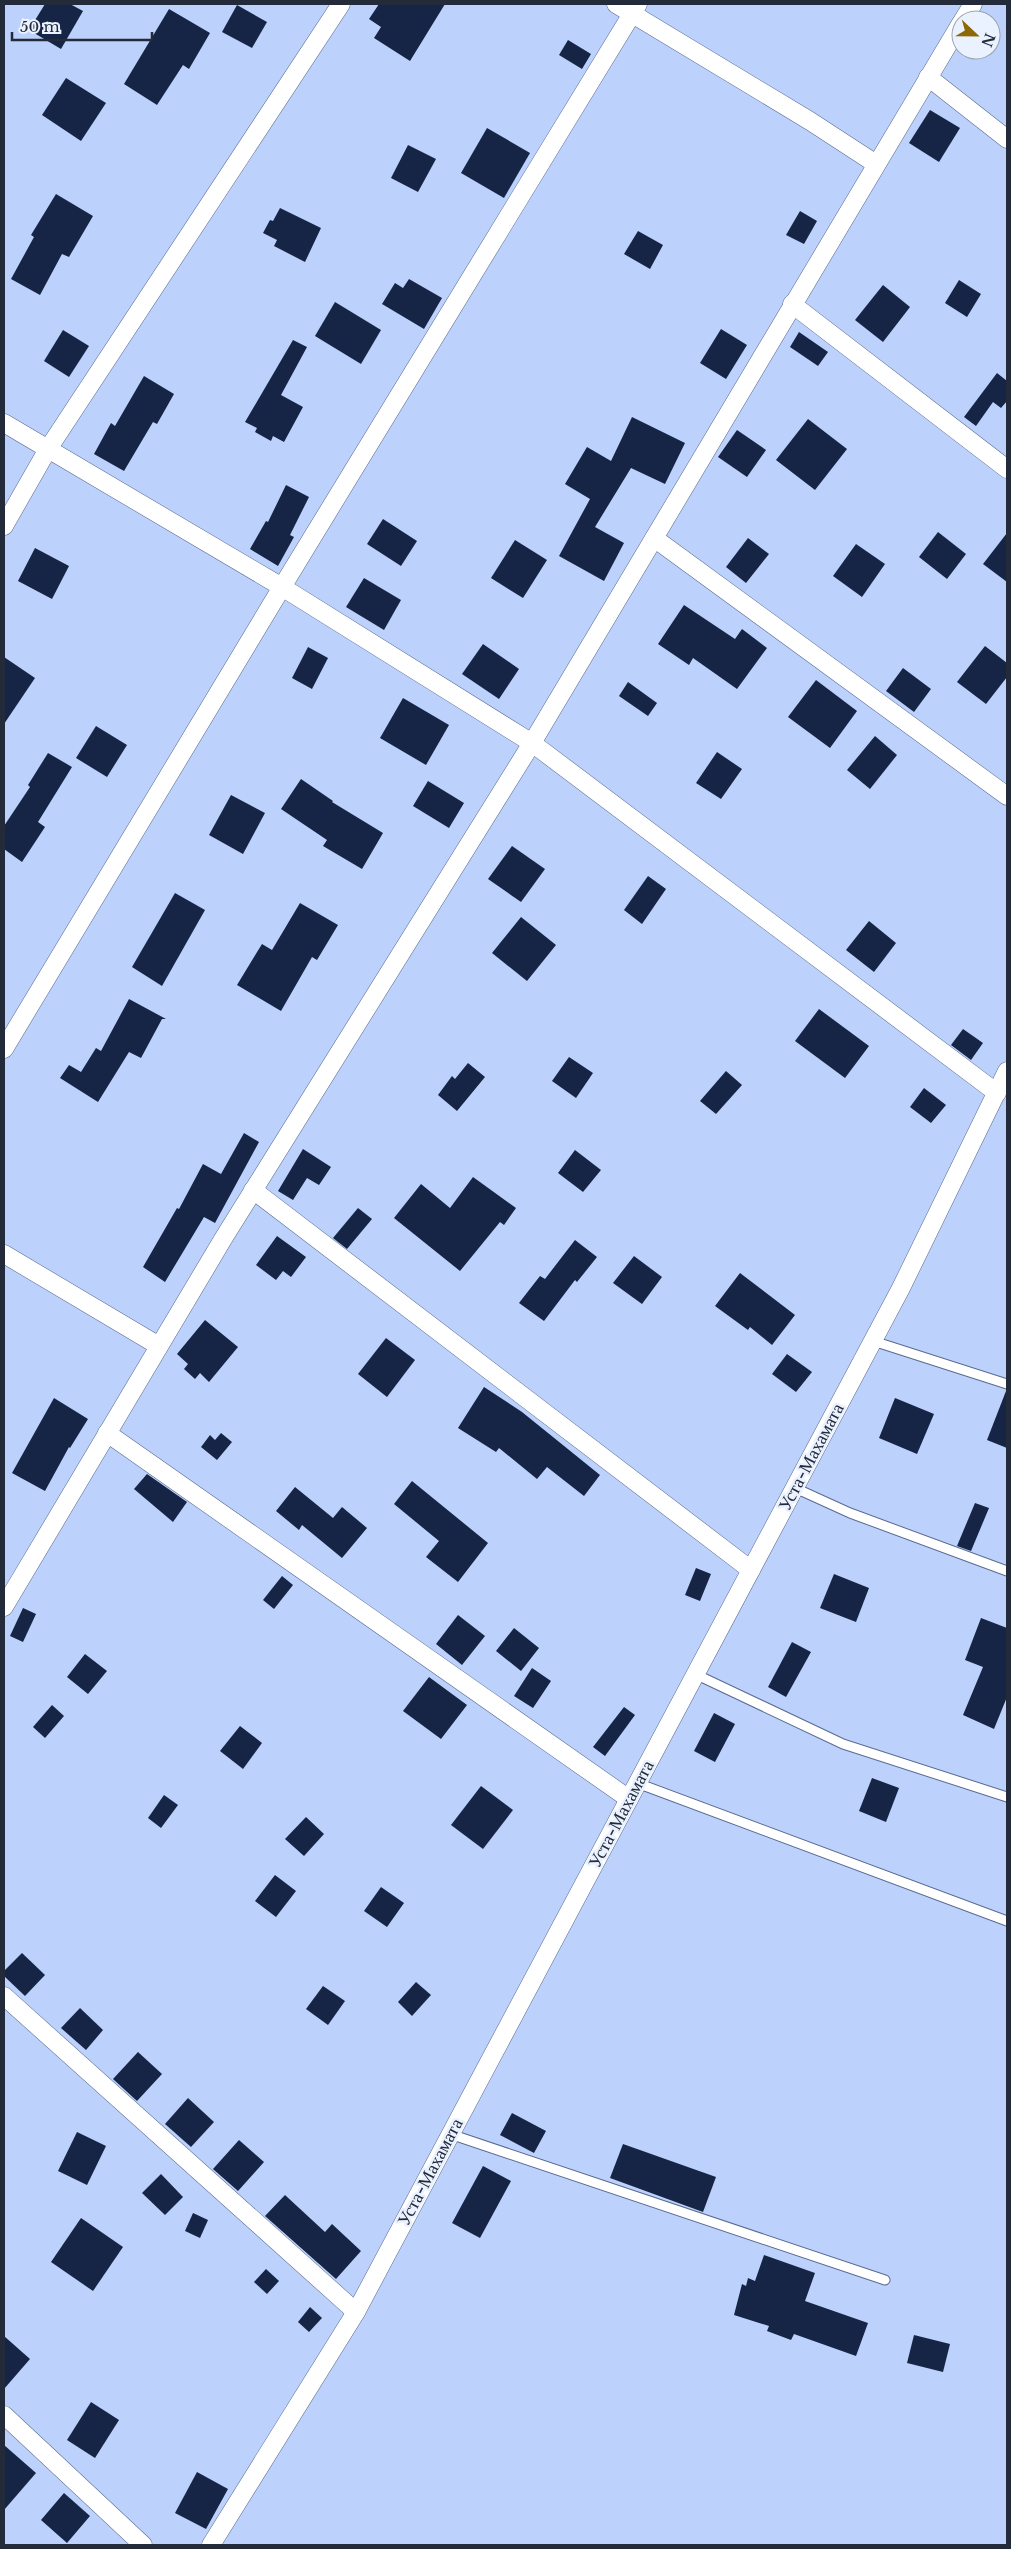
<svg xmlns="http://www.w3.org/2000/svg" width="1011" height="2549" font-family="'Libre Baskerville',serif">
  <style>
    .building { fill: #162545 }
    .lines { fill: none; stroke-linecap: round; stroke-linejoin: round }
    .lane-casing { stroke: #596b91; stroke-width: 11 }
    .street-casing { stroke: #596b91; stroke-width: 19 }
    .lane { stroke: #fff; stroke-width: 9 }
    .street { stroke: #fff; stroke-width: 18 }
    .labels { text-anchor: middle; stroke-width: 5; stroke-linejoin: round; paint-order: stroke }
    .street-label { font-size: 18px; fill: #232b3b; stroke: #ebf2ff }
  </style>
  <rect width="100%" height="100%" fill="#bcd1fb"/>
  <!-- building -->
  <g class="building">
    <path d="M45 4H70L83 11 61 49 29 30Z"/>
    <path d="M379 4H445L410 61 374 38 381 27 369 19Z"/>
    <path d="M237 5 267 22 252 48 222 32Z"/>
    <path d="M169 9 210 33 189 69 183 65 157 105 124 84Z"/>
    <path d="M568 40 591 54 582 69 559 55Z"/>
    <path d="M66 78 106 103 81 141 42 115Z"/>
    <path d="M930 110 960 128 939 162 909 143Z"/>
    <path d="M487 128 530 153 504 198 461 173Z"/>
    <path d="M408 145 436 159 418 192 391 178Z"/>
    <path d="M56 194 93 216 69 257 62 254 40 295 11 279 34 237 31 235Z"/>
    <path d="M280 208 321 228 305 262 274 246 277 240 263 233 270 220 273 221Z"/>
    <path d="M800 211 817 221 804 244 786 235Z"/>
    <path d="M638 231 663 245 650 269 624 254Z"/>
    <path d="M409 279 442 298 424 329 382 304 395 283 403 288Z"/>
    <path d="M959 280 981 294 967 317 945 303Z"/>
    <path d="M883 285 910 307 883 342 855 320Z"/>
    <path d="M335 302 381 330 361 364 315 336Z"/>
    <path d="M721 329 747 345 726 379 700 363Z"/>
    <path d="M63 330 89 346 69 377 44 361Z"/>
    <path d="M799 332 828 352 818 366 790 347Z"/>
    <path d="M293 340 307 347 281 395 303 407 284 442 273 436 271 441 255 432 257 428 245 422Z"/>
    <path d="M997 373 1007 381V401L1001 408 993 402 976 426 964 417Z"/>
    <path d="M144 376 174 394 157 424 153 422 124 471 94 454 111 423 115 426Z"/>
    <path d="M632 417 685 443 665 484 631 468 595 527 624 543 604 581 559 556 590 499 565 484 587 447 611 461Z"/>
    <path d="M808 419 847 449 815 490 776 460Z"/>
    <path d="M737 430 766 450 747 477 718 457Z"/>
    <path d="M286 485 309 497 290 535 294 537 278 566 250 549 266 521 268 522Z"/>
    <path d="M383 519 417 541 401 566 367 544Z"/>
    <path d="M938 532 966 554 947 579 919 557Z"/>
    <path d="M1007 533V582L983 564Z"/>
    <path d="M748 538 769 554 746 583 726 567Z"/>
    <path d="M515 540 547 560 523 598 491 578Z"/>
    <path d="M856 544 885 564 862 597 833 576Z"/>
    <path d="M35 548 69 566 52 599 18 581Z"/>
    <path d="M364 578 401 600 384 630 346 607Z"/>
    <path d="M684 605 735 639 742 629 767 648 737 689 693 658 689 665 658 644Z"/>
    <path d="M483 644 519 669 499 699 462 674Z"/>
    <path d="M985 646 1007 663V677L986 704 957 682Z"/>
    <path d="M308 647 328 658 312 689 292 678Z"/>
    <path d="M4 657 35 678 4 724Z"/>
    <path d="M903 668 931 689 914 712 886 691Z"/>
    <path d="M816 680 857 711 830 748 788 717Z"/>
    <path d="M628 682 657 703 648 716 619 696Z"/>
    <path d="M403 698 449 725 426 765 380 738Z"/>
    <path d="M96 726 127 745 107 777 76 758Z"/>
    <path d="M875 736 897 755 870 789 847 770Z"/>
    <path d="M717 752 742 769 721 799 696 783Z"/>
    <path d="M48 753 72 767 38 822 45 827 22 862 4 849V826L30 787 28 785Z"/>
    <path d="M301 779 333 801 332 802 383 833 362 869 323 846 327 840 281 809Z"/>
    <path d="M428 781 464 803 449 828 413 806Z"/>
    <path d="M231 795 265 813 243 854 209 835Z"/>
    <path d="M512 846 545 869 521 902 488 879Z"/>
    <path d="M648 876 666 889 642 924 624 910Z"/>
    <path d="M175 893 205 910 162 986 132 967Z"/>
    <path d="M300 903 338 925 317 960 312 957 281 1011 237 985 262 944 272 950Z"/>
    <path d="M521 917 556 945 527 981 492 953Z"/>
    <path d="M869 921 896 943 874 972 846 950Z"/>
    <path d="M129 999 166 1019H162L141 1058 129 1052 98 1102 60 1078 69 1065 81 1072 96 1048 101 1051Z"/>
    <path d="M819 1009 869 1046 845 1078 795 1041Z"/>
    <path d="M963 1029 983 1043 971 1060 951 1045Z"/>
    <path d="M569 1057 593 1073 576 1098 552 1081Z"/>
    <path d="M468 1063 485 1077 457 1111 438 1095 452 1076 455 1079Z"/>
    <path d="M726 1071 742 1085 716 1114 700 1101Z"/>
    <path d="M924 1088 946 1105 931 1123 910 1107Z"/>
    <path d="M244 1133 259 1142 215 1223 204 1217 165 1282 143 1267 177 1208 179 1209 203 1164 221 1174Z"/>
    <path d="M303 1149 331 1167 319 1185 307 1178 293 1200 278 1191Z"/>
    <path d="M575 1150 601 1170 583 1192 558 1173Z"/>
    <path d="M473 1177 516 1208 504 1225 500 1222 460 1271 394 1218 421 1184 450 1208Z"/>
    <path d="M358 1208 372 1219 347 1249 333 1238Z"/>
    <path d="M277 1236 306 1257 291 1277 283 1271 276 1280 256 1265Z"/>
    <path d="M575 1240 597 1257 577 1282 575 1280 544 1321 519 1303 540 1276 545 1279Z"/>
    <path d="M634 1256 662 1277 642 1304 613 1283Z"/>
    <path d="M740 1273 795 1315 772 1345 750 1327 748 1330 715 1306Z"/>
    <path d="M205 1320 238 1347 209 1382 200 1373 195 1379 184 1369 188 1364 177 1354Z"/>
    <path d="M386 1338 415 1360 387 1397 358 1374Z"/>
    <path d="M787 1354 812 1372 796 1392 772 1374Z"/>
    <path d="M484 1387 522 1412 600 1475 584 1496 547 1467 537 1479 499 1448 496 1452 458 1428Z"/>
    <path d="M1006 1391 1007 1392V1448L987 1440Z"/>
    <path d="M54 1398 88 1419 70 1448 69 1447 45 1491 12 1473Z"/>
    <path d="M895 1398 934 1414 917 1454 879 1438Z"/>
    <path d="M221 1433 232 1442 217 1460 201 1447 210 1435 215 1440Z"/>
    <path d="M147 1474 187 1502 173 1522 134 1489Z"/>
    <path d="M412 1481 488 1543 458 1582 426 1557 439 1541 394 1504Z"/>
    <path d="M295 1487 333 1518 342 1507 367 1528 342 1558 302 1525 299 1530 276 1511Z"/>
    <path d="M975 1503 989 1508 971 1551 957 1546Z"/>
    <path d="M696 1568 711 1574 700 1601 685 1595Z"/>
    <path d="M834 1574 869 1588 856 1622 820 1608Z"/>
    <path d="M282 1576 293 1585 274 1609 263 1600Z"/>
    <path d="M23 1608 36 1614 23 1642 10 1636Z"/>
    <path d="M458 1615 485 1636 462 1665 436 1644Z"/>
    <path d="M981 1618 1007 1628V1697L994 1729 963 1715 983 1667 965 1660Z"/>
    <path d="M514 1628 539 1648 521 1671 496 1651Z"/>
    <path d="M792 1642 811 1652 786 1697 768 1687Z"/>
    <path d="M85 1654 107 1671 88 1694 67 1677Z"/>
    <path d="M532 1668 551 1681 533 1708 514 1696Z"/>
    <path d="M429 1677 467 1705 441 1739 403 1711Z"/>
    <path d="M52 1705 64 1716 45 1738 33 1727Z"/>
    <path d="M624 1707 635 1715 605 1756 593 1747Z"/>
    <path d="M714 1713 735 1724 715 1762 694 1751Z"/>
    <path d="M240 1726 262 1743 243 1769 220 1751Z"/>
    <path d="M872 1778 899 1788 886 1822 859 1811Z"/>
    <path d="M481 1786 513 1810 483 1849 451 1825Z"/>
    <path d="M164 1795 178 1805 161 1828 148 1818Z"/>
    <path d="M306 1817 324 1834 304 1856 285 1839Z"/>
    <path d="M275 1875 296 1891 276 1917 255 1901Z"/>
    <path d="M381 1887 404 1903 387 1927 364 1911Z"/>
    <path d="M22 1953 45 1975 25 1996 4 1976V1971Z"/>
    <path d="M416 1982 431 1995 412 2016 398 2002Z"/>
    <path d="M323 1986 345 2001 328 2025 306 2009Z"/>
    <path d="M80 2008 103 2030 86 2050 61 2028Z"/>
    <path d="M138 2052 162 2074 137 2101 113 2079Z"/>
    <path d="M188 2098 214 2122 191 2147 165 2124Z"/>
    <path d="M512 2113 546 2131 534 2153 500 2135Z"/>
    <path d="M77 2132 106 2146 87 2185 58 2171Z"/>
    <path d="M239 2140 264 2162 238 2191 213 2169Z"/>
    <path d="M623 2144 716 2177 703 2212 610 2178Z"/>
    <path d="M483 2166 511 2181 480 2238 452 2223Z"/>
    <path d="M161 2174 183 2197 165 2215 142 2193Z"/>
    <path d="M285 2195 325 2232 332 2224 361 2251 336 2279 265 2216Z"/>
    <path d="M193 2213 208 2220 200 2238 185 2231Z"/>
    <path d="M81 2218 123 2247 93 2291 51 2262Z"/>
    <path d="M764 2255 815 2273 805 2301 868 2323 856 2356 794 2334 791 2340 767 2331 769 2326 734 2315 742 2284 746 2286 748 2278 755 2281Z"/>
    <path d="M266 2269 279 2281 267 2294 254 2282Z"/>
    <path d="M310 2307 322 2318 309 2332 298 2322Z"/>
    <path d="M914 2335 950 2344 943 2372 907 2363Z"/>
    <path d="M4 2336 30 2359 4 2389Z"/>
    <path d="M91 2402 119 2420 95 2458 67 2440Z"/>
    <path d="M4 2445 36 2473 4 2510Z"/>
    <path d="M197 2472 228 2489 206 2529 175 2513Z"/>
    <path d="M64 2493 90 2516 67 2543 41 2520Z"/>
  </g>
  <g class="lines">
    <!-- lane casing -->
    <g class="lane-casing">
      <g id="lane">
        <path d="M873 1341 1007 1384"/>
        <path d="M795 1488 850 1513 1007 1571"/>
        <path d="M695 1674 843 1744 1007 1797"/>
        <path d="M637 1783 1007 1921"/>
        <path d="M450 2134 885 2280"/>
      </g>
    </g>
    <!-- street casing -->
    <g class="street-casing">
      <g id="street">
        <path d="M616 4 810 121 876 164"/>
        <path d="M963 20 973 4"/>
        <path d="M928 77 1007 139"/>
        <path d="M792 304 1007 469"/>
        <path d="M4 423 282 587 532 743 997 1093"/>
        <path d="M4 526 48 449 341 4"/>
        <path d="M654 538 1007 796"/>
        <path d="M4 1049 282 587 638 4"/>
        <path d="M253 1190 751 1570"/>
        <path d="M4 1254 159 1346"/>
        <path d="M107 1433 629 1799"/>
        <path d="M4 1607 223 1239 532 743 961 23"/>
        <path d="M4 1996 356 2312"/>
        <path d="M4 2415 143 2545"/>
        <path d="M211 2545 356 2312 901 1288 1007 1071"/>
      </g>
    </g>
    <!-- lane -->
    <use href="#lane" class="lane"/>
    <!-- street -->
    <use href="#street" class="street"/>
  </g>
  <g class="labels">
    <!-- street labels -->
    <g class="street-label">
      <text transform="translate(811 1457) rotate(-62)" y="6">Уста-Махамата</text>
      <text transform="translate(621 1814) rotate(-62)" y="6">Уста-Махамата</text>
      <text transform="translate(430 2172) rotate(-62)" y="6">Уста-Махамата</text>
    </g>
  </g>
  <!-- border -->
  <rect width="1011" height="2549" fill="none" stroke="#232b3b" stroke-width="10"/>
  <!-- north arrow -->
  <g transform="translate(976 35) rotate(112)"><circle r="24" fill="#ebf2ff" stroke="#9ba2b1"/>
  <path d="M0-4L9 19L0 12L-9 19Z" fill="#8c6809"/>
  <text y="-8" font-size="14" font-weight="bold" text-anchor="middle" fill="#232b3b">N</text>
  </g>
  <!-- scale -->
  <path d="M12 32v8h140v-8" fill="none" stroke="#232b3b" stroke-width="2.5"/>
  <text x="20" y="32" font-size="15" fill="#232b3b" stroke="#ebf2ff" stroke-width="4" paint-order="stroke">50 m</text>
</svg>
